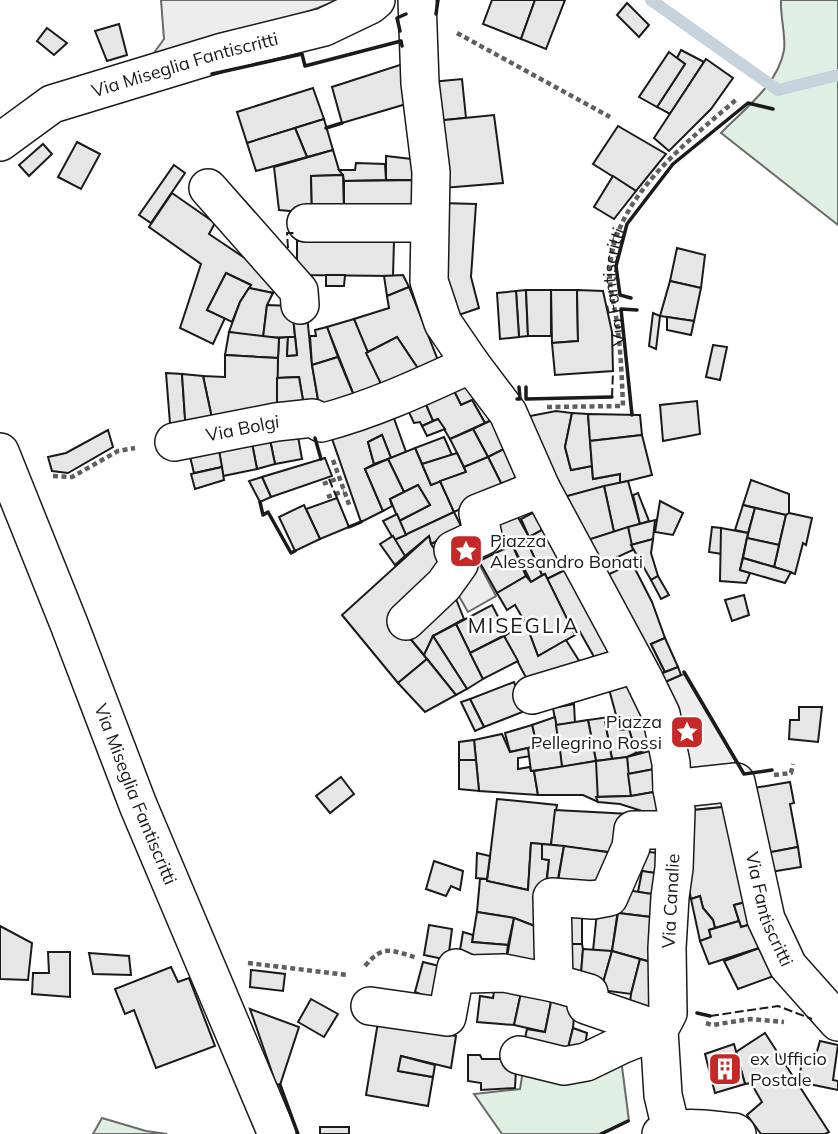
<svg xmlns="http://www.w3.org/2000/svg" width="838" height="1134" font-family="Mulish,sans-serif">
  <style>
    .green { fill: #e0efe3; stroke: #6a6a6a; stroke-width: 2 }
    .parking { fill: #ededed; stroke: #6a6a6a; stroke-width: 2 }
    .lines { fill: none; stroke-linecap: round; stroke-linejoin: round }
    .stream { stroke: #c6d2dc; stroke-width: 12 }
    .building { fill: #e6e6e6; stroke: #1a1a1a; stroke-width: 2 }
    .street-casing { stroke: #1a1a1a; stroke-width: 40 }
    .path { stroke: #5f5f5f; stroke-width: 4.5; stroke-dasharray: 5 3.5; stroke-linecap: butt }
    .street { stroke: #fff; stroke-width: 37 }
    .fence { stroke: #1a1a1a; stroke-width: 2; stroke-dasharray: 9 3.5; stroke-linecap: butt }
    .wall { stroke: #1a1a1a; stroke-width: 3.5 }
    .labels { text-anchor: middle; stroke-width: 5; stroke-linejoin: round; paint-order: stroke }
    .street-label { font-size: 18px; fill: #1a1a1a; stroke: #fff }
    .poi-label { font-size: 18px; fill: #1a1a1a; stroke: #fff; text-anchor: start }
    .quarter-label { font-size: 21px; letter-spacing: 2px; fill: #1a1a1a; stroke: #fff }
  </style>
  <rect width="100%" height="100%" fill="#fff"/>
  <!-- green -->
  <g class="green">
    <path d="M781 0H838V225L721 133C744 109 778 85 784 50 786 36 780 16 781 0Z"/>
    <path d="M620 1051 629 1121 600 1134H502L474 1094 520 1089 524 1064Z"/>
    <path d="M102 1118 146 1131 167 1134H93Z"/>
  </g>
  <!-- parking -->
  <g class="parking">
    <path d="M161 0H338L297 16 151 57 164 39Z"/>
    <path d="M491 523 500 544 476 558 496 596 468 612 456 591Z"/>
    <path d="M684 674 743 774 733 806 683 811 656 686Z"/>
  </g>
  <g class="lines">
    <!-- stream -->
    <path class="stream" d="M651 0 778 90 838 75"/>
  </g>
  <!-- building -->
  <g class="building">
    <path d="M492 0H535L521 39 483 24Z"/>
    <path d="M535 0H565L546 49 521 39Z"/>
    <path d="M627 3 649 25 639 37 617 15Z"/>
    <path d="M119 24 127 55 107 61 95 31Z"/>
    <path d="M47 28 67 43 54 55 37 41Z"/>
    <path d="M681 50 704 62 670 114 657 107 685 64 677 58Z"/>
    <path d="M669 52 685 64 657 107 639 97Z"/>
    <path d="M706 59 733 78 711 109 669 151 654 138Z"/>
    <path d="M406 63 413 102 342 123 332 87Z"/>
    <path d="M462 79 466 118 435 121 431 82Z"/>
    <path d="M313 88 324 119 247 143 237 112Z"/>
    <path d="M494 115 503 183 443 188 435 121Z"/>
    <path d="M324 119 333 150 307 157 295 128Z"/>
    <path d="M618 126 666 154 636 191 593 164Z"/>
    <path d="M295 128 307 157 256 171 247 143Z"/>
    <path d="M77 142 100 154 81 189 58 177Z"/>
    <path d="M43 144 52 154 29 176 19 165Z"/>
    <path d="M333 150 339 170 343 175 311 176 312 213 279 210 274 167Z"/>
    <path d="M386 156 420 160V180H386Z"/>
    <path d="M356 163 385 164 386 180 344 181 343 175 339 170H355Z"/>
    <path d="M174 165 185 173 151 223 139 215Z"/>
    <path d="M343 175 344 213H312L311 176Z"/>
    <path d="M613 176 636 191 614 219 594 207Z"/>
    <path d="M420 180 421 214 344 213V181Z"/>
    <path d="M172 193 215 223 209 234 279 281 273 293 249 288 251 285 226 273 207 310 225 318 213 344 180 328 201 264 149 227Z"/>
    <path d="M441 203 476 204 471 277 479 308 450 318Z"/>
    <path d="M297 241H394L393 276 297 275Z"/>
    <path d="M677 248 705 255 701 288 670 281Z"/>
    <path d="M226 273 251 285 240 302 232 322 207 310Z"/>
    <path d="M326 275H345L344 286H326Z"/>
    <path d="M403 275 409 287 387 296 384 276Z"/>
    <path d="M670 281 701 288 694 321 660 316Z"/>
    <path d="M409 287 439 363 419 370 397 337 366 353 354 319 389 308 387 296Z"/>
    <path d="M249 288 273 293 267 305 263 338 229 332 240 302Z"/>
    <path d="M526 290 528 336 519 337 516 291Z"/>
    <path d="M526 290H551V336H528Z"/>
    <path d="M551 290H577L578 341 552 343Z"/>
    <path d="M577 290 603 291 612 332 613 371 555 375 552 343 578 341Z"/>
    <path d="M516 291 519 337 500 339 497 293Z"/>
    <path d="M267 305 292 306 295 337 263 338Z"/>
    <path d="M306 305 312 365 320 411 305 412 299 377 277 378 279 338 288 337 287 356 297 355 292 306Z"/>
    <path d="M653 313 660 316 656 349 649 346Z"/>
    <path d="M667 317 694 321 691 335 667 330Z"/>
    <path d="M354 319 382 386 357 403 327 327Z"/>
    <path d="M327 327 338 357 312 365 310 336H316L315 330Z"/>
    <path d="M229 332 279 338 278 358 225 355Z"/>
    <path d="M288 337H295L297 355 287 356Z"/>
    <path d="M397 337 419 370 382 386 366 353Z"/>
    <path d="M713 345 727 347 720 380 706 377Z"/>
    <path d="M225 355 278 358 277 414 214 428 203 376 225 377Z"/>
    <path d="M338 357 357 403 320 411 312 365Z"/>
    <path d="M166 373 182 374 186 433 171 436Z"/>
    <path d="M182 374 203 376 214 428 186 433Z"/>
    <path d="M299 377 305 412 277 414V378Z"/>
    <path d="M464 380 496 418 485 423 472 400 461 405 453 389Z"/>
    <path d="M453 389 461 405 472 400 485 423 450 439 438 419 433 421 423 398Z"/>
    <path d="M423 398 433 421 422 426 420 422 414 423 406 406Z"/>
    <path d="M697 401 700 434 663 441 660 405Z"/>
    <path d="M391 410 406 452 391 458 382 435 368 442 374 464 365 469 383 511 361 522 330 433Z"/>
    <path d="M556 411 572 413 565 447 571 470 592 466 593 479 620 474V483L554 500 525 417Z"/>
    <path d="M572 413 588 414 592 466 571 470 565 447Z"/>
    <path d="M588 414 640 415 642 435 590 441Z"/>
    <path d="M496 418 510 446 488 457 473 429Z"/>
    <path d="M438 419 445 429 427 436 422 426Z"/>
    <path d="M296 425 302 459 275 464 268 430Z"/>
    <path d="M473 429 488 457 464 467 450 439Z"/>
    <path d="M108 430 113 447 68 473 52 471 48 457 66 453Z"/>
    <path d="M268 430 275 464 257 469 250 433Z"/>
    <path d="M250 433 257 469 223 476 217 439Z"/>
    <path d="M382 435 391 458 374 464 368 442Z"/>
    <path d="M642 435 652 475 620 483V474L593 479 590 441Z"/>
    <path d="M444 437 452 455 422 464 415 448Z"/>
    <path d="M217 439 222 467 194 473 187 444Z"/>
    <path d="M510 446 526 479 504 489 488 457Z"/>
    <path d="M415 448 431 485 440 481 454 512 406 535 399 521 430 505 418 485 404 492 388 459Z"/>
    <path d="M457 453 466 472 431 485 422 464Z"/>
    <path d="M488 457 504 489 454 512 440 481 466 472 464 467Z"/>
    <path d="M325 458 332 476 271 497 262 477Z"/>
    <path d="M388 459 404 492 390 499 392 506 383 511 365 469Z"/>
    <path d="M222 467 224 480 195 489 191 474Z"/>
    <path d="M262 477 271 497 260 502 249 481Z"/>
    <path d="M751 480 789 494V513L786 515 743 505Z"/>
    <path d="M628 481 640 524 614 532 604 486Z"/>
    <path d="M418 485 430 505 399 521 390 499Z"/>
    <path d="M604 486 614 532 575 544 560 498Z"/>
    <path d="M638 493 649 521 640 524 633 495Z"/>
    <path d="M337 498 349 527 320 539 306 509Z"/>
    <path d="M660 501 683 513 673 535 655 532Z"/>
    <path d="M304 505 320 539 295 551 279 517Z"/>
    <path d="M743 505 755 508 748 533 735 530Z"/>
    <path d="M755 508 786 515 779 545 747 538Z"/>
    <path d="M540 509 551 525 529 537 521 519Z"/>
    <path d="M454 512 462 528 431 544 429 536 405 556 394 540Z"/>
    <path d="M515 512 529 537 513 546 511 542 502 545 493 524Z"/>
    <path d="M789 513 812 518 806 545 803 543 795 574 774 567 786 515Z"/>
    <path d="M397 514 406 535 394 540 383 521Z"/>
    <path d="M655 520 653 539 631 545 628 527Z"/>
    <path d="M551 525 575 565 547 579 545 574 542 575 526 539Z"/>
    <path d="M628 527 633 550 589 570 575 544Z"/>
    <path d="M712 527 721 528 722 554 709 552Z"/>
    <path d="M721 528 748 533 740 570 750 573 746 583 720 581Z"/>
    <path d="M393 536 405 556 395 565 380 544Z"/>
    <path d="M429 536 431 544 448 569 403 630 427 659 398 683 342 615Z"/>
    <path d="M747 538 779 545 774 567 743 558Z"/>
    <path d="M526 539 542 575 531 582 513 546Z"/>
    <path d="M653 539 651 553 658 576 651 580 631 545Z"/>
    <path d="M511 542 526 576 497 593 479 561 504 549 502 545Z"/>
    <path d="M743 558 774 567 791 572 785 583 740 570Z"/>
    <path d="M632 563 652 602 665 638 651 644 665 672 650 678 595 581Z"/>
    <path d="M575 565 621 654 597 662 580 632 575 635 547 579Z"/>
    <path d="M545 574 575 635 538 656 526 624 515 605 507 610 497 593 526 576 531 582Z"/>
    <path d="M658 576 669 595 661 599 651 580Z"/>
    <path d="M744 595 749 615 732 621 725 600Z"/>
    <path d="M456 599 464 619 433 636 424 655 403 630Z"/>
    <path d="M492 605 507 634 470 653 456 624Z"/>
    <path d="M456 624 483 679 467 689 433 636Z"/>
    <path d="M526 624 538 656 566 640 583 667 530 685 504 636Z"/>
    <path d="M433 636 467 689 456 695 424 655Z"/>
    <path d="M504 636 518 661 483 679 470 653Z"/>
    <path d="M665 638 678 667 665 672 651 644Z"/>
    <path d="M427 659 456 695 425 712 398 683Z"/>
    <path d="M678 667 681 675 656 686 650 678Z"/>
    <path d="M638 681 661 748 636 753 629 729 620 730 609 689Z"/>
    <path d="M514 682 525 711 484 727 470 699Z"/>
    <path d="M470 699 484 727 475 731 461 702Z"/>
    <path d="M574 704 575 723 556 725 553 708Z"/>
    <path d="M799 707H822L818 742 789 739 790 720H799Z"/>
    <path d="M616 716 620 730 629 729 636 753 627 757 612 759 605 722Z"/>
    <path d="M616 716 605 722 612 759 596 761 588 720Z"/>
    <path d="M555 717 559 741 537 746 532 725Z"/>
    <path d="M588 720 596 761 562 767 556 725Z"/>
    <path d="M532 725 537 746 510 752 505 733Z"/>
    <path d="M502 734 510 752 528 748 531 756 518 758V769L530 767 531 771H534L538 795 479 791 474 740Z"/>
    <path d="M474 740 476 760H459V742Z"/>
    <path d="M559 741 562 767 531 771 528 748Z"/>
    <path d="M661 748 665 767 628 774 627 757Z"/>
    <path d="M627 757 631 796 596 797V761Z"/>
    <path d="M459 760H476L479 791 459 789Z"/>
    <path d="M596 761 598 802 583 795H538L534 771Z"/>
    <path d="M665 767V790L631 796 628 774Z"/>
    <path d="M341 777 354 794 330 813 316 796Z"/>
    <path d="M790 782 794 803 790 804 798 847 761 854 748 789Z"/>
    <path d="M665 790 670 811H642L620 804 598 802 596 797 631 796Z"/>
    <path d="M497 799 557 805 551 845 531 843 528 890 487 881Z"/>
    <path d="M733 806 754 900 734 905 739 921 715 928 713 920 703 908 700 896 691 899 683 859V811Z"/>
    <path d="M555 810 630 814 625 854 551 845Z"/>
    <path d="M531 843 542 844V859L549 860 545 892V930L514 918 477 912 480 879H487V881L528 890Z"/>
    <path d="M542 844 564 846 558 879H547L549 860 542 859Z"/>
    <path d="M564 846 614 853 600 891 557 887Z"/>
    <path d="M798 847 801 867 764 873 761 854Z"/>
    <path d="M633 850 666 854 662 874 626 869Z"/>
    <path d="M477 853 490 856 487 879 476 878Z"/>
    <path d="M434 861 463 871 460 890 451 886 446 896 426 889Z"/>
    <path d="M642 871 662 874 658 895 638 892Z"/>
    <path d="M621 889 612 951H593L598 902Z"/>
    <path d="M621 889 664 896 659 918 618 913Z"/>
    <path d="M700 896 703 908 713 920 715 928 709 930 711 937 700 941 691 899Z"/>
    <path d="M754 900 759 922 741 927 734 905Z"/>
    <path d="M556 908 582 909V944H569Z"/>
    <path d="M477 912 514 918 508 945 472 942Z"/>
    <path d="M618 913 659 918 658 964 612 951Z"/>
    <path d="M514 918 545 930 549 976 505 968Z"/>
    <path d="M739 921 741 927 759 922 765 946 709 964 700 941 711 937 709 930Z"/>
    <path d="M429 925 452 929 448 960 424 955Z"/>
    <path d="M0 926 32 943 28 980 0 979Z"/>
    <path d="M463 932 473 935 472 942 508 945 505 968 458 962Z"/>
    <path d="M569 944H582L583 949 580 986 558 949Z"/>
    <path d="M765 946 782 973 738 989 724 961Z"/>
    <path d="M583 949 612 951 601 990 580 986Z"/>
    <path d="M612 951 640 959 631 994 601 990Z"/>
    <path d="M48 952H70V997L32 994 33 973H49Z"/>
    <path d="M89 953 129 956 131 975 93 974Z"/>
    <path d="M640 959 658 964 654 1020 629 1012 631 994Z"/>
    <path d="M423 962 447 968 436 1000 415 992Z"/>
    <path d="M171 967 178 982 189 978 215 1046 156 1068 134 1010 125 1014 115 989Z"/>
    <path d="M251 970 285 974 283 991 250 987Z"/>
    <path d="M496 978 524 979 514 1025 477 1022 480 996 493 998Z"/>
    <path d="M524 979 554 987 545 1032 514 1025Z"/>
    <path d="M554 987 576 993 573 1028 566 1056 523 1048 527 1029 545 1032Z"/>
    <path d="M311 999 338 1014 324 1037 298 1022Z"/>
    <path d="M250 1009 299 1027 280 1085 276 1084Z"/>
    <path d="M378 1022 456 1036 451 1068 401 1056 398 1071 433 1077 428 1106 366 1095Z"/>
    <path d="M573 1028 587 1033 583 1059 566 1056Z"/>
    <path d="M765 1033 829 1132 825 1134H761L747 1115 762 1102 751 1083 745 1084 736 1052Z"/>
    <path d="M820 1041 838 1045 833 1080 838 1081V1090L809 1084 800 1073 802 1062 813 1065Z"/>
    <path d="M734 1044 745 1084 715 1093 705 1054Z"/>
    <path d="M468 1055H480L482 1059H507L516 1069 515 1088 481 1090V1083L468 1081Z"/>
    <path d="M401 1056 435 1065 433 1077 398 1071Z"/>
    <rect x="320" y="1127" width="29" height="7"/>
  </g>
  <g class="lines">
    <!-- street casing -->
    <g class="street-casing">
      <g id="street">
        <path d="M417 0 420 83 431 172 429 281 443 323 471 364 508 413 541 488 644 679 661 714 671 763 672 789 676 810 674 868 670 897 667 948 668 1013 659 1030 663 1095 671 1129"/>
        <path id="s2" d="M0 142 52 104 223 52 324 27 370 5 376 0"/>
        <path d="M208 188 299 291 300 305"/>
        <path d="M306 223H429"/>
        <path id="s3" d="M174 442 276 422 313 418 321 423C374 409 421 387 471 364"/>
        <path id="s4" d="M0 452 69 624 138 805 277 1134"/>
        <path d="M406 621 444 585 459 564 453 550 483 536 478 513 541 488"/>
        <path d="M532 695 635 664"/>
        <path id="s5" d="M672 789 736 782 766 919 788 966 838 1022"/>
        <path d="M554 983 589 993 586 1005 659 1030"/>
        <path d="M370 1006 447 1017 456 968 469 974 504 973 554 983 552 897 593 900 609 897 631 847 633 830H674"/>
        <path d="M519 1055 564 1066 586 1062 621 1045 659 1030"/>
        <path d="M661 1134C684 1124 710 1130 734 1132L737 1134"/>
      </g>
    </g>
    <!-- path -->
    <g class="path">
      <path d="M457 33 610 117"/>
      <path id="s1" d="M547 407 623 406C622 381 621 356 618 331 616 309 608 288 610 267 615 197 687 142 737 99"/>
      <path d="M333 460 350 507"/>
      <path d="M53 476 72 477 118 451 135 448"/>
      <path d="M323 484 339 478"/>
      <path d="M327 497 344 491"/>
      <path d="M774 775 791 773 793 764"/>
      <path d="M248 963 347 975"/>
      <path d="M365 966C384 943 392 951 418 958"/>
      <path d="M706 1023 712 1025 751 1019 784 1022"/>
    </g>
    <!-- street -->
    <use href="#street" class="street"/>
    <!-- fence -->
    <g class="fence">
      <path d="M288 248 287 233H297"/>
      <path d="M612 397 613 371"/>
      <path d="M329 479 337 498"/>
      <path d="M710 1016 778 1006 812 1019"/>
    </g>
    <!-- wall -->
    <g class="wall">
      <path d="M436 14 438 0"/>
      <path d="M400 31 397 18 406 14"/>
      <path d="M212 74 302 54 305 66 401 41 402 46"/>
      <path d="M326 128 342 123"/>
      <path d="M631 298 620 295 616 266 627 224 673 164 748 103 773 109"/>
      <path d="M526 387V399L612 397"/>
      <path d="M517 399H520L519 387"/>
      <path d="M632 415 621 309 637 310"/>
      <path d="M315 438 321 459"/>
      <path d="M260 502 263 515 268 512 291 553 295 551"/>
      <path d="M349 527 361 522"/>
      <path d="M684 672 744 774 772 770"/>
      <path d="M697 1013 710 1016"/>
      <path d="M280 1085 298 1134"/>
      <path d="M601 1134 628 1121"/>
    </g>
  </g>
  <!-- icons -->
  <defs>
    <g id="sight-square" transform="scale(1.75)"><rect x="-9" y="-9" width="18" height="18" rx="4" fill="#c62828" stroke="#fff"/><path d="M0-6L1.8-2.2L6-1.7L2.9 1.2L3.7 5.4L0 3.3L-3.7 5.4L-2.9 1.2L-6-1.7L-1.8-2.2Z" fill="#fff"/></g>
    <g id="building-square" transform="scale(1.75)"><rect x="-9" y="-9" width="18" height="18" rx="4" fill="#c62828" stroke="#fff"/><path d="M-4-6H4V6H1V3H-1V6H-4ZM-2.5-4.3h1.7v1.8h-1.7ZM.8-4.3h1.7v1.8H.8ZM-2.5-1h1.7V.8h-1.7ZM.8-1h1.7V.8H.8Z" fill="#fff"/></g>
  </defs>
  <g fill-rule="evenodd">
    <use href="#sight-square" x="466" y="551"/>
    <use href="#sight-square" x="687" y="732"/>
    <use href="#building-square" x="725" y="1069"/>
  </g>
  <g class="labels">
    <!-- street labels -->
    <g class="street-label">
      <text dy="6" stroke="none"><textPath href="#s2" startOffset="203">Via Miseglia Fantiscritti</textPath></text>
      <text dy="6" stroke="none"><textPath href="#s1" startOffset="196">Via Fantiscritti</textPath></text>
      <text dy="6" stroke="none"><textPath href="#s3" startOffset="70">Via Bolgi</textPath></text>
      <text dy="6" stroke="none"><textPath href="#s4" startOffset="368">Via Miseglia Fantiscritti</textPath></text>
      <text transform="translate(671 901) rotate(-87)" y="6">Via Canalie</text>
      <text dy="6" stroke="none"><textPath href="#s5" startOffset="196">Via Fantiscritti</textPath></text>
    </g>
    <!-- poi labels -->
    <g class="poi-label">
      <text x="490" y="547">Piazza<tspan x="490" dy="21">Alessandro Bonati</tspan></text>
      <text x="662" y="728" text-anchor="end">Piazza<tspan x="662" dy="21">Pellegrino Rossi</tspan></text>
      <text x="750" y="1065">ex Ufficio<tspan x="750" dy="21">Postale</tspan></text>
    </g>
    <!-- quarter labels -->
    <g class="quarter-label">
      <text x="524" y="633">MISEGLIA</text>
    </g>
  </g>
</svg>
